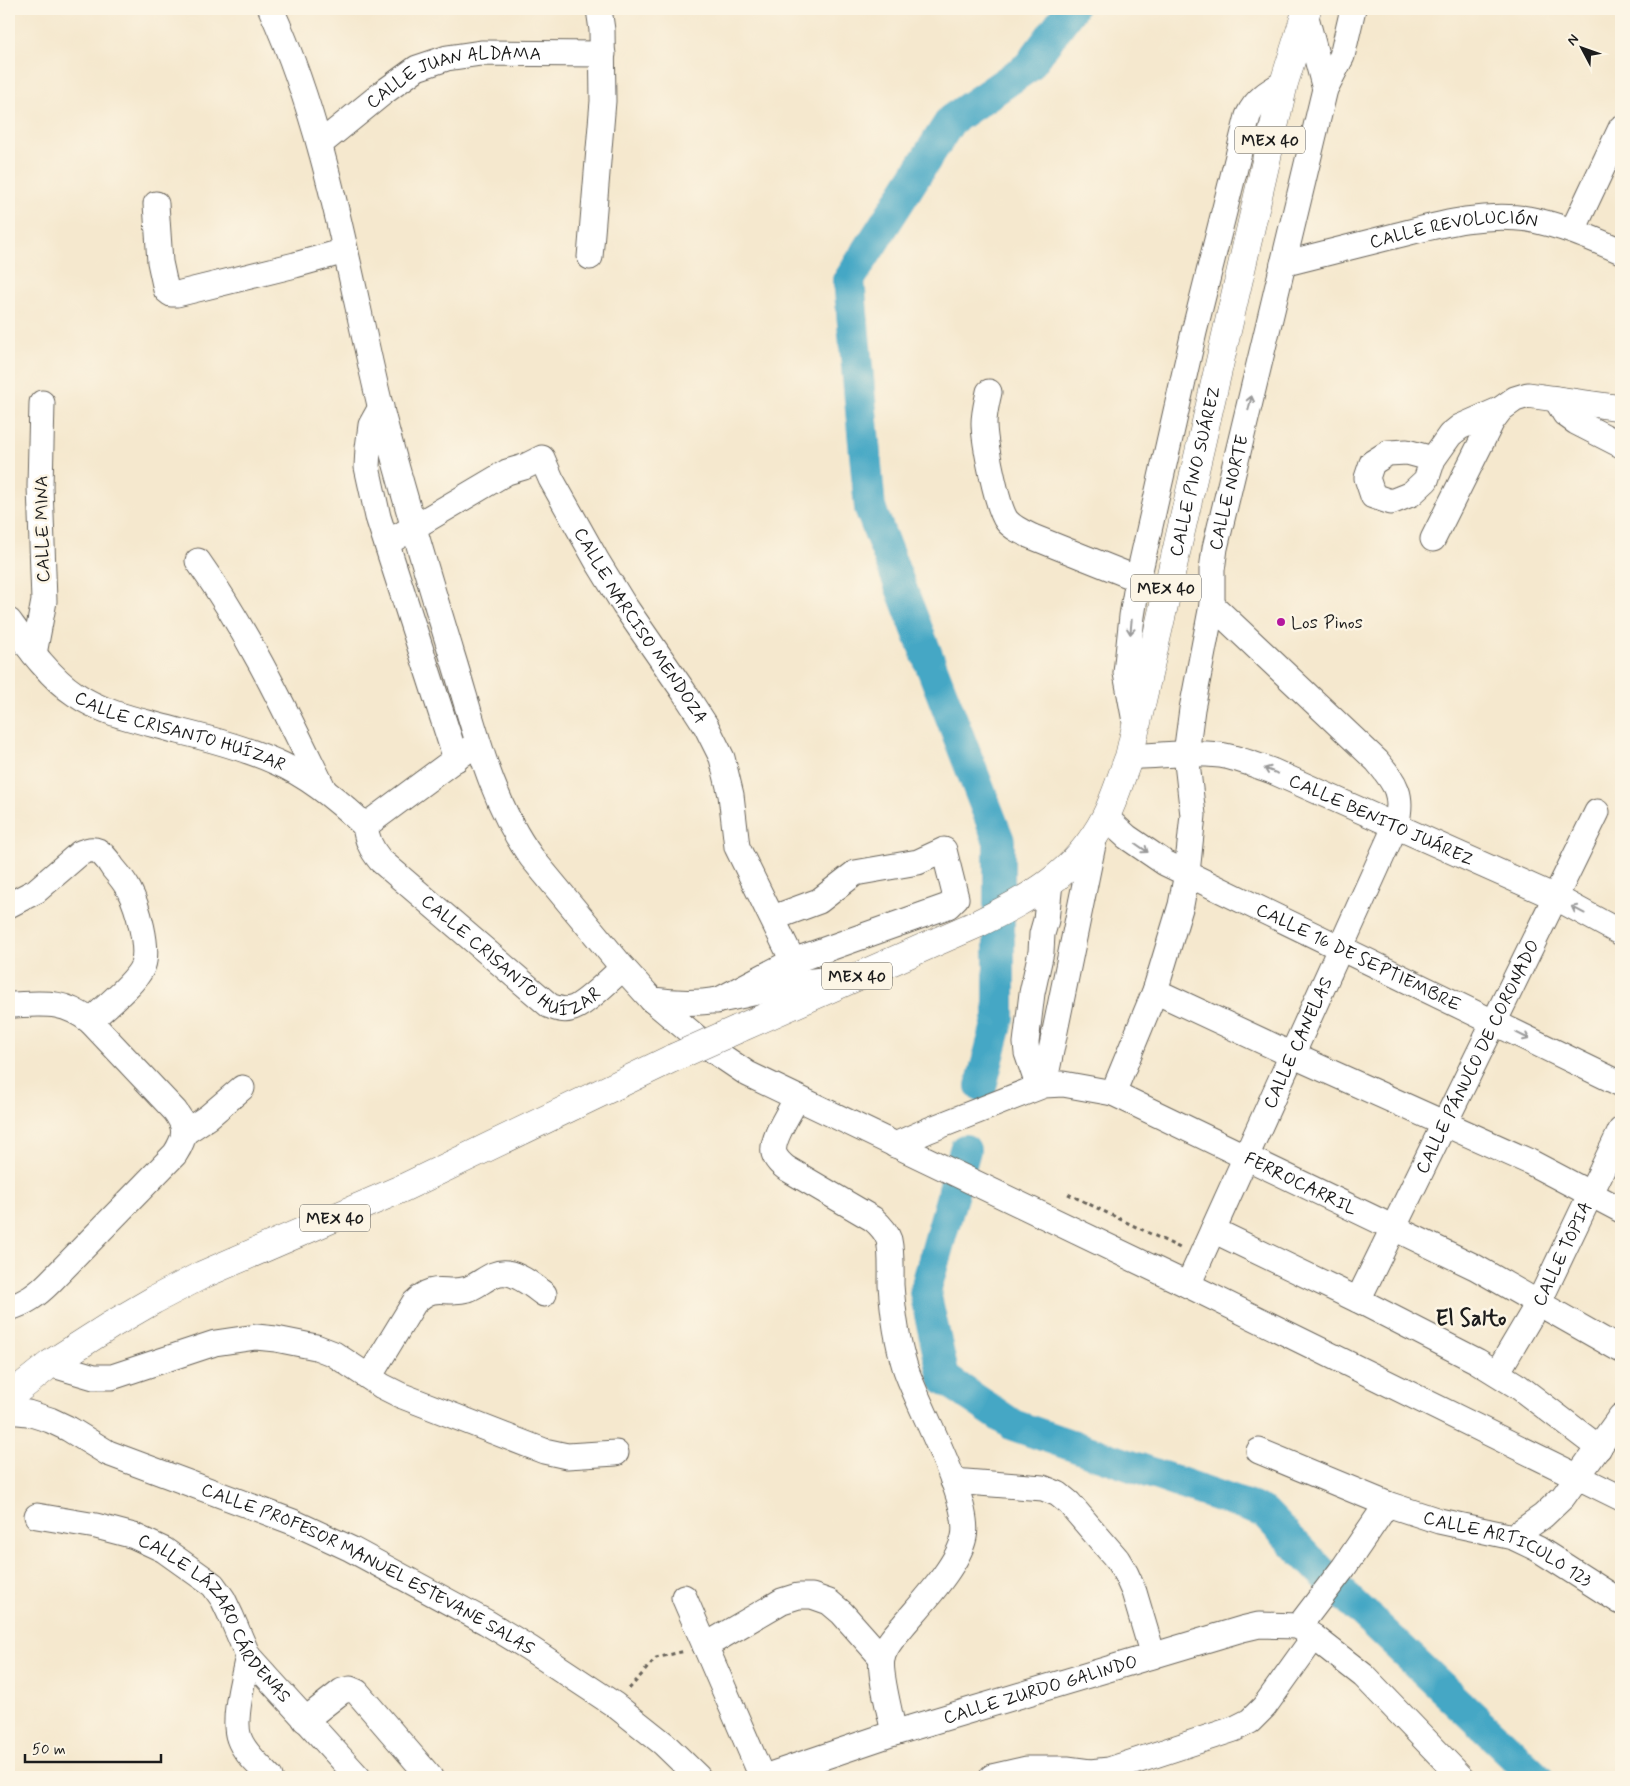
<svg xmlns="http://www.w3.org/2000/svg" width="1630" height="1786" font-family="Mynerve,sans-serif">
  <style>
    .lines { fill: none; stroke-linecap: round; stroke-linejoin: round }
    .river { stroke: #45a7c5; stroke-width: 32 }
    .minor-casing { stroke: #68635a; stroke-width: 27 }
    .major-casing { stroke: #68635a; stroke-width: 29 }
    .path { stroke: #68635a; stroke-width: 3; stroke-dasharray: 4 4; stroke-linecap: butt }
    .minor { stroke: #fff; stroke-width: 25 }
    .major { stroke: #fff; stroke-width: 28 }
    .major-bridge-casing { stroke: #68635a; stroke-width: 29; stroke-linecap: butt }
    .major-bridge { stroke: #fff; stroke-width: 28 }
    .oneway { stroke: #999 }
    .poi-dot { fill: #b5179e; stroke: #fcf5e5; stroke-width: 2 }
    .labels { text-anchor: middle; stroke-width: 5; stroke-linejoin: round; paint-order: stroke }
    .shield { fill: #fcf5e5; stroke: #5f5d58; stroke-width: 1 }
    .shield-label { font-size: 16px; font-weight: bold; fill: #1c1c1c }
    .street-label { font-size: 18px; fill: #1c1c1c; stroke: #fcf5e5 }
    .poi-label { font-size: 18px; fill: #1c1c1c; stroke: #fcf5e5; text-anchor: start }
    .district-label { font-size: 22px; font-weight: bold; fill: #1c1c1c; stroke: #fcf5e5 }
  </style>
  <rect width="100%" height="100%" fill="#fcf5e5"/>
  <filter id="ink" filterUnits="userSpaceOnUse"><feTurbulence type="fractalNoise" baseFrequency=".02" numOctaves="2"/><feDisplacementMap in="SourceGraphic" scale="10" xChannelSelector="R" yChannelSelector="G"/><feConvolveMatrix kernelMatrix="1 2 1 2 8 2 1 2 1" color-interpolation-filters="sRGB"/></filter>
  <filter id="wash" filterUnits="userSpaceOnUse"><feTurbulence type="fractalNoise" baseFrequency=".0096" numOctaves="4" result="noise"/><feDisplacementMap in="SourceGraphic" scale="20" xChannelSelector="R" yChannelSelector="G"/><feGaussianBlur stdDeviation="1.12" result="paint"/><feColorMatrix in="noise" values="0 0 0 0 0 0 0 0 0 0 0 0 0 0 0 0 0 1.4 0 .05"/><feComposite in="paint" operator="in"/></filter>
  <g filter="url(#wash)">
    <rect width="100%" height="100%" fill="#f5e8ce"/>
    <g class="lines">
      <!-- river -->
      <g class="river">
        <path d="M981 1086 999 1017V841L870 508 849 280 951 120 1028 67 1071 9"/>
        <path d="M965 1150 925 1292 944 1378 1013 1425 1264 1512 1342 1593 1537 1777"/>
      </g>
    </g>
  </g>
  <g filter="url(#ink)">
    <g class="lines">
      <!-- minor casing -->
      <g class="minor-casing">
        <g id="minor">
          <path d="M271 9C328 135 348 272 380 405 401 489 427 572 452 655 473 722 490 802 532 858L623 968 652 1000 708 1047 748 1074 1188 1285 1621 1498"/>
          <path d="M1306 17 1325 89"/>
          <path id="s1" d="M320 144 384 92 417 68 447 58 481 53 603 54"/>
          <path d="M156 204 160 262 166 290 171 294H177L295 265 345 251"/>
          <path d="M1573 230 1621 128"/>
          <path d="M590 257 603 101 602 30 599 9"/>
          <path id="s2" d="M1283 264C1319 255 1354 246 1390 237 1435 226 1481 212 1528 219 1561 225 1591 238 1621 251"/>
          <path d="M989 392C987 402 984 413 984 423 984 441 997 508 1007 521 1014 529 1024 533 1033 537L1138 579"/>
          <path d="M1556 399 1565 414 1576 422 1621 445"/>
          <path d="M381 407 371 425 368 448 367 467 378 517 456 759"/>
          <path d="M1407 452 1433 459 1407 452 1388 453 1372 463 1367 478 1373 496 1391 502 1411 494 1426 480 1433 459 1450 435 1460 427 1501 409 1515 399 1528 395 1621 408"/>
          <path d="M1433 539 1492 421 1501 409"/>
          <path id="s3" d="M387 543 507 472 524 467 542 458 551 479 597 561 624 605 684 692 706 726 722 758 731 795 737 847 793 961"/>
          <path d="M198 561C249 633 286 712 324 790"/>
          <path id="s4" d="M9 621C26 644 50 678 75 694 105 715 143 721 178 731 211 739 245 748 276 762 309 776 339 801 365 826 367 840 371 849 380 860L550 1006C556 1008 563 1011 570 1009 583 1007 611 978 623 968"/>
          <path d="M34 654 44 601 40 486 42 403"/>
          <path d="M1136 727 1126 673 1132 616 1138 579 1194 332 1248 116C1256 99 1268 92 1284 83"/>
          <path id="s5" d="M1129 757C1159 755 1190 752 1220 755 1238 758 1255 765 1272 771L1555 897 1621 933"/>
          <path id="s6" d="M1105 817 1127 837 1165 863 1621 1084"/>
          <path d="M365 826 469 749"/>
          <path d="M1050 883 1046 920 1042 934 1041 952 1032 993 1026 1043 1027 1053 1036 1079 1044 1085 1095 835"/>
          <path d="M9 905 36 891 80 853C86 851 91 848 98 851 105 855 109 862 113 868 119 875 125 882 129 890 138 907 149 947 143 965 138 981 103 1009 90 1021"/>
          <path d="M1155 991 1292 1055 1530 1162 1621 1210"/>
          <path d="M652 1000C674 1003 696 1004 718 1000 761 994 803 976 847 980"/>
          <path d="M717 1001 793 961 948 906 956 898 944 850 918 862 855 873 819 901 773 918"/>
          <path d="M9 1005C42 1004 62 999 90 1021L175 1111C187 1127 186 1137 175 1154L50 1282C37 1295 26 1303 9 1308"/>
          <path id="s7" d="M1113 1093 1155 991 1181 905 1187 873 1193 815 1186 754 1192 709 1212 605V570L1215 548 1325 89 1342 56 1353 9"/>
          <path d="M797 1098C790 1112 771 1139 774 1153 776 1160 781 1164 786 1168L873 1219C880 1225 886 1231 889 1240 892 1254 891 1271 891 1285 893 1313 897 1341 905 1367 918 1407 972 1501 964 1537 958 1566 921 1604 902 1627 895 1635 884 1647 882 1659 879 1673 891 1717 894 1733"/>
          <path d="M184 1133 208 1117 242 1088"/>
          <path id="s8" d="M895 1145 929 1130 1044 1085 1063 1084 1113 1093 1475 1267 1621 1350"/>
          <path d="M1213 1230 1358 1300 1477 1361 1519 1387 1599 1448"/>
          <path id="s9" d="M1188 1285 1396 825C1404 795 1396 784 1377 761L1212 605"/>
          <path id="s10" d="M1358 1300 1597 812"/>
          <path d="M50 1364 94 1377H112L215 1343 256 1337 276 1339 316 1347 334 1354 382 1386 400 1395 544 1451 567 1456 616 1453"/>
          <path id="s11" d="M1497 1373 1539 1302 1621 1130"/>
          <path d="M369 1377 414 1303C436 1281 444 1296 468 1289 482 1284 491 1271 507 1273 520 1275 533 1286 544 1294"/>
          <path id="s12" d="M9 1411 28 1413 50 1420 69 1429 108 1453 293 1522 351 1549 486 1622 529 1648 615 1705 664 1744 698 1777"/>
          <path id="s13" d="M1259 1451 1387 1504 1439 1521 1513 1537 1538 1549 1621 1602"/>
          <path d="M953 1481 1043 1488 1058 1494 1069 1503 1117 1559 1126 1574 1134 1592 1153 1656"/>
          <path id="s14" d="M37 1516 96 1526 134 1536 164 1550 213 1585 223 1599 231 1616 248 1656 358 1777"/>
          <path d="M1513 1537 1543 1516 1563 1497 1621 1416"/>
          <path d="M684 1597 762 1777"/>
          <path d="M1301 1628 1314 1637 1364 1676 1461 1777"/>
          <path d="M705 1646 782 1601 798 1596H812L829 1602 842 1613 882 1658"/>
          <path d="M248 1656C244 1676 232 1719 239 1738 244 1753 260 1766 270 1777"/>
          <path d="M305 1720 342 1691 350 1689 357 1692 430 1777"/>
          <path id="s15" d="M764 1777 894 1733 1242 1629 1259 1625 1299 1626 1344 1567 1387 1504"/>
          <path d="M992 1777 1027 1769H1067L1090 1772 1109 1770 1234 1729 1250 1721 1264 1707 1314 1637"/>
        </g>
      </g>
      <!-- major casing -->
      <g class="major-casing">
        <g id="major">
          <path id="s16" d="M738 1029 977 924C1031 897 1076 874 1105 818 1115 798 1121 777 1129 757L1284 83 1307 9"/>
          <path d="M9 1397 50 1364 111 1325 154 1300 202 1275 403 1188 673 1058"/>
        </g>
      </g>
      <!-- path -->
      <g class="path">
        <path d="M1068 1194 1182 1249"/>
        <path d="M629 1689 656 1658 685 1651"/>
      </g>
      <!-- minor -->
      <use href="#minor" class="minor"/>
      <!-- major -->
      <use href="#major" class="major"/>
      <!-- major-bridge casing -->
      <g class="major-bridge-casing">
        <path id="major-bridge" d="M673 1058 738 1029"/>
      </g>
      <!-- major-bridge -->
      <use href="#major-bridge" class="major-bridge"/>
    </g>
    <!-- one-way arrows -->
    <defs><path id="oneway-shaft" d="M-6 0H5M1.5-3L5.5 0L1.5 3" fill="none" stroke-width="1.6" stroke-linecap="round" stroke-linejoin="round" transform="scale(1.25)"/></defs>
    <g class="oneway">
      <use href="#oneway-shaft" transform="translate(1250 403) rotate(-77)"/>
      <use href="#oneway-shaft" transform="translate(1131 627) rotate(95)"/>
      <use href="#oneway-shaft" transform="translate(1271 771) rotate(-159)"/>
      <use href="#oneway-shaft" transform="translate(1142 848) rotate(35)"/>
      <use href="#oneway-shaft" transform="translate(1578 910) rotate(-152)"/>
      <use href="#oneway-shaft" transform="translate(1523 1036) rotate(26)"/>
    </g>
  </g>
  <!-- markers -->
  <circle class="poi-dot" cx="1281" cy="622" r="5"/>
  <g class="labels">
    <!-- shield labels -->
    <g class="shield">
      <rect x="1235" y="126.5" width="70" height="27" rx="4"/>
      <rect x="1131" y="574.5" width="70" height="27" rx="4"/>
      <rect x="822" y="962.5" width="70" height="27" rx="4"/>
      <rect x="300" y="1204.5" width="70" height="27" rx="4"/>
    </g>
    <g class="shield-label">
      <text x="1270" y="146">MEX 40</text>
      <text x="1166" y="594">MEX 40</text>
      <text x="857" y="982">MEX 40</text>
      <text x="335" y="1224">MEX 40</text>
    </g>
    <!-- street labels -->
    <g class="street-label">
      <text dy="6" stroke="none"><textPath href="#s1" startOffset="156">CALLE JUAN ALDAMA</textPath></text>
      <text dy="6" stroke="none"><textPath href="#s2" startOffset="175">CALLE REVOLUCIÓN</textPath></text>
      <text dy="6" stroke="none"><textPath href="#s16" startOffset="789">CALLE PINO SUÁREZ</textPath></text>
      <text dy="6" stroke="none"><textPath href="#s7" startOffset="618">CALLE NORTE</textPath></text>
      <text transform="translate(42 529) rotate(-91)" y="6">CALLE MINA</text>
      <text dy="6" stroke="none"><textPath href="#s3" startOffset="372">CALLE NARCISO MENDOZA</textPath></text>
      <text dy="6" stroke="none"><textPath href="#s4" startOffset="211">CALLE CRISANTO HUÍZAR</textPath></text>
      <text dy="6" stroke="none"><textPath href="#s5" startOffset="265">CALLE BENITO JUÁREZ</textPath></text>
      <text dy="6" stroke="none"><textPath href="#s4" startOffset="628">CALLE CRISANTO HUÍZAR</textPath></text>
      <text dy="6" stroke="none"><textPath href="#s6" startOffset="291">CALLE 16 DE SEPTIEMBRE</textPath></text>
      <text dy="6" stroke="none"><textPath href="#s9" startOffset="266">CALLE CANELAS</textPath></text>
      <text dy="6" stroke="none"><textPath href="#s10" startOffset="271">CALLE PÁNUCO DE CORONADO</textPath></text>
      <text dy="6" stroke="none"><textPath href="#s8" startOffset="439">FERROCARRIL</textPath></text>
      <text dy="6" stroke="none"><textPath href="#s11" startOffset="136">CALLE TOPIA</textPath></text>
      <text dy="6" stroke="none"><textPath href="#s13" startOffset="268">CALLE ARTICULO 123</textPath></text>
      <text dy="6" stroke="none"><textPath href="#s12" startOffset="394">CALLE PROFESOR MANUEL ESTEVANE SALAS</textPath></text>
      <text dy="6" stroke="none"><textPath href="#s14" startOffset="218">CALLE LÁZARO CÁRDENAS</textPath></text>
      <text dy="6" stroke="none"><textPath href="#s15" startOffset="290">CALLE ZURDO GALINDO</textPath></text>
    </g>
    <!-- poi labels -->
    <g class="poi-label">
      <text x="1291" y="628">Los Pinos</text>
    </g>
    <!-- district labels -->
    <g class="district-label">
      <text x="1471" y="1325">El Salto</text>
    </g>
  </g>
  <!-- margin -->
  <rect width="1630" height="1786" fill="none" stroke="#fcf5e5" stroke-width="30"/>
  <!-- north arrow -->
  <g transform="translate(1582 48) rotate(311)" stroke="#fcf5e5" stroke-width="4" paint-order="stroke">
  <path d="M0-4L9 19L0 12L-9 19Z" fill="#1c1c1c"/>
  <text y="-8" font-size="14" font-weight="bold" text-anchor="middle" fill="#1c1c1c">N</text>
  </g>
  <!-- scale -->
  <path d="M25 1754v8h136v-8" fill="none" stroke="#1c1c1c" stroke-width="2.5"/>
  <text x="32" y="1754" font-size="15" fill="#1c1c1c" stroke="#fcf5e5" stroke-width="4" paint-order="stroke">50 m</text>
</svg>
